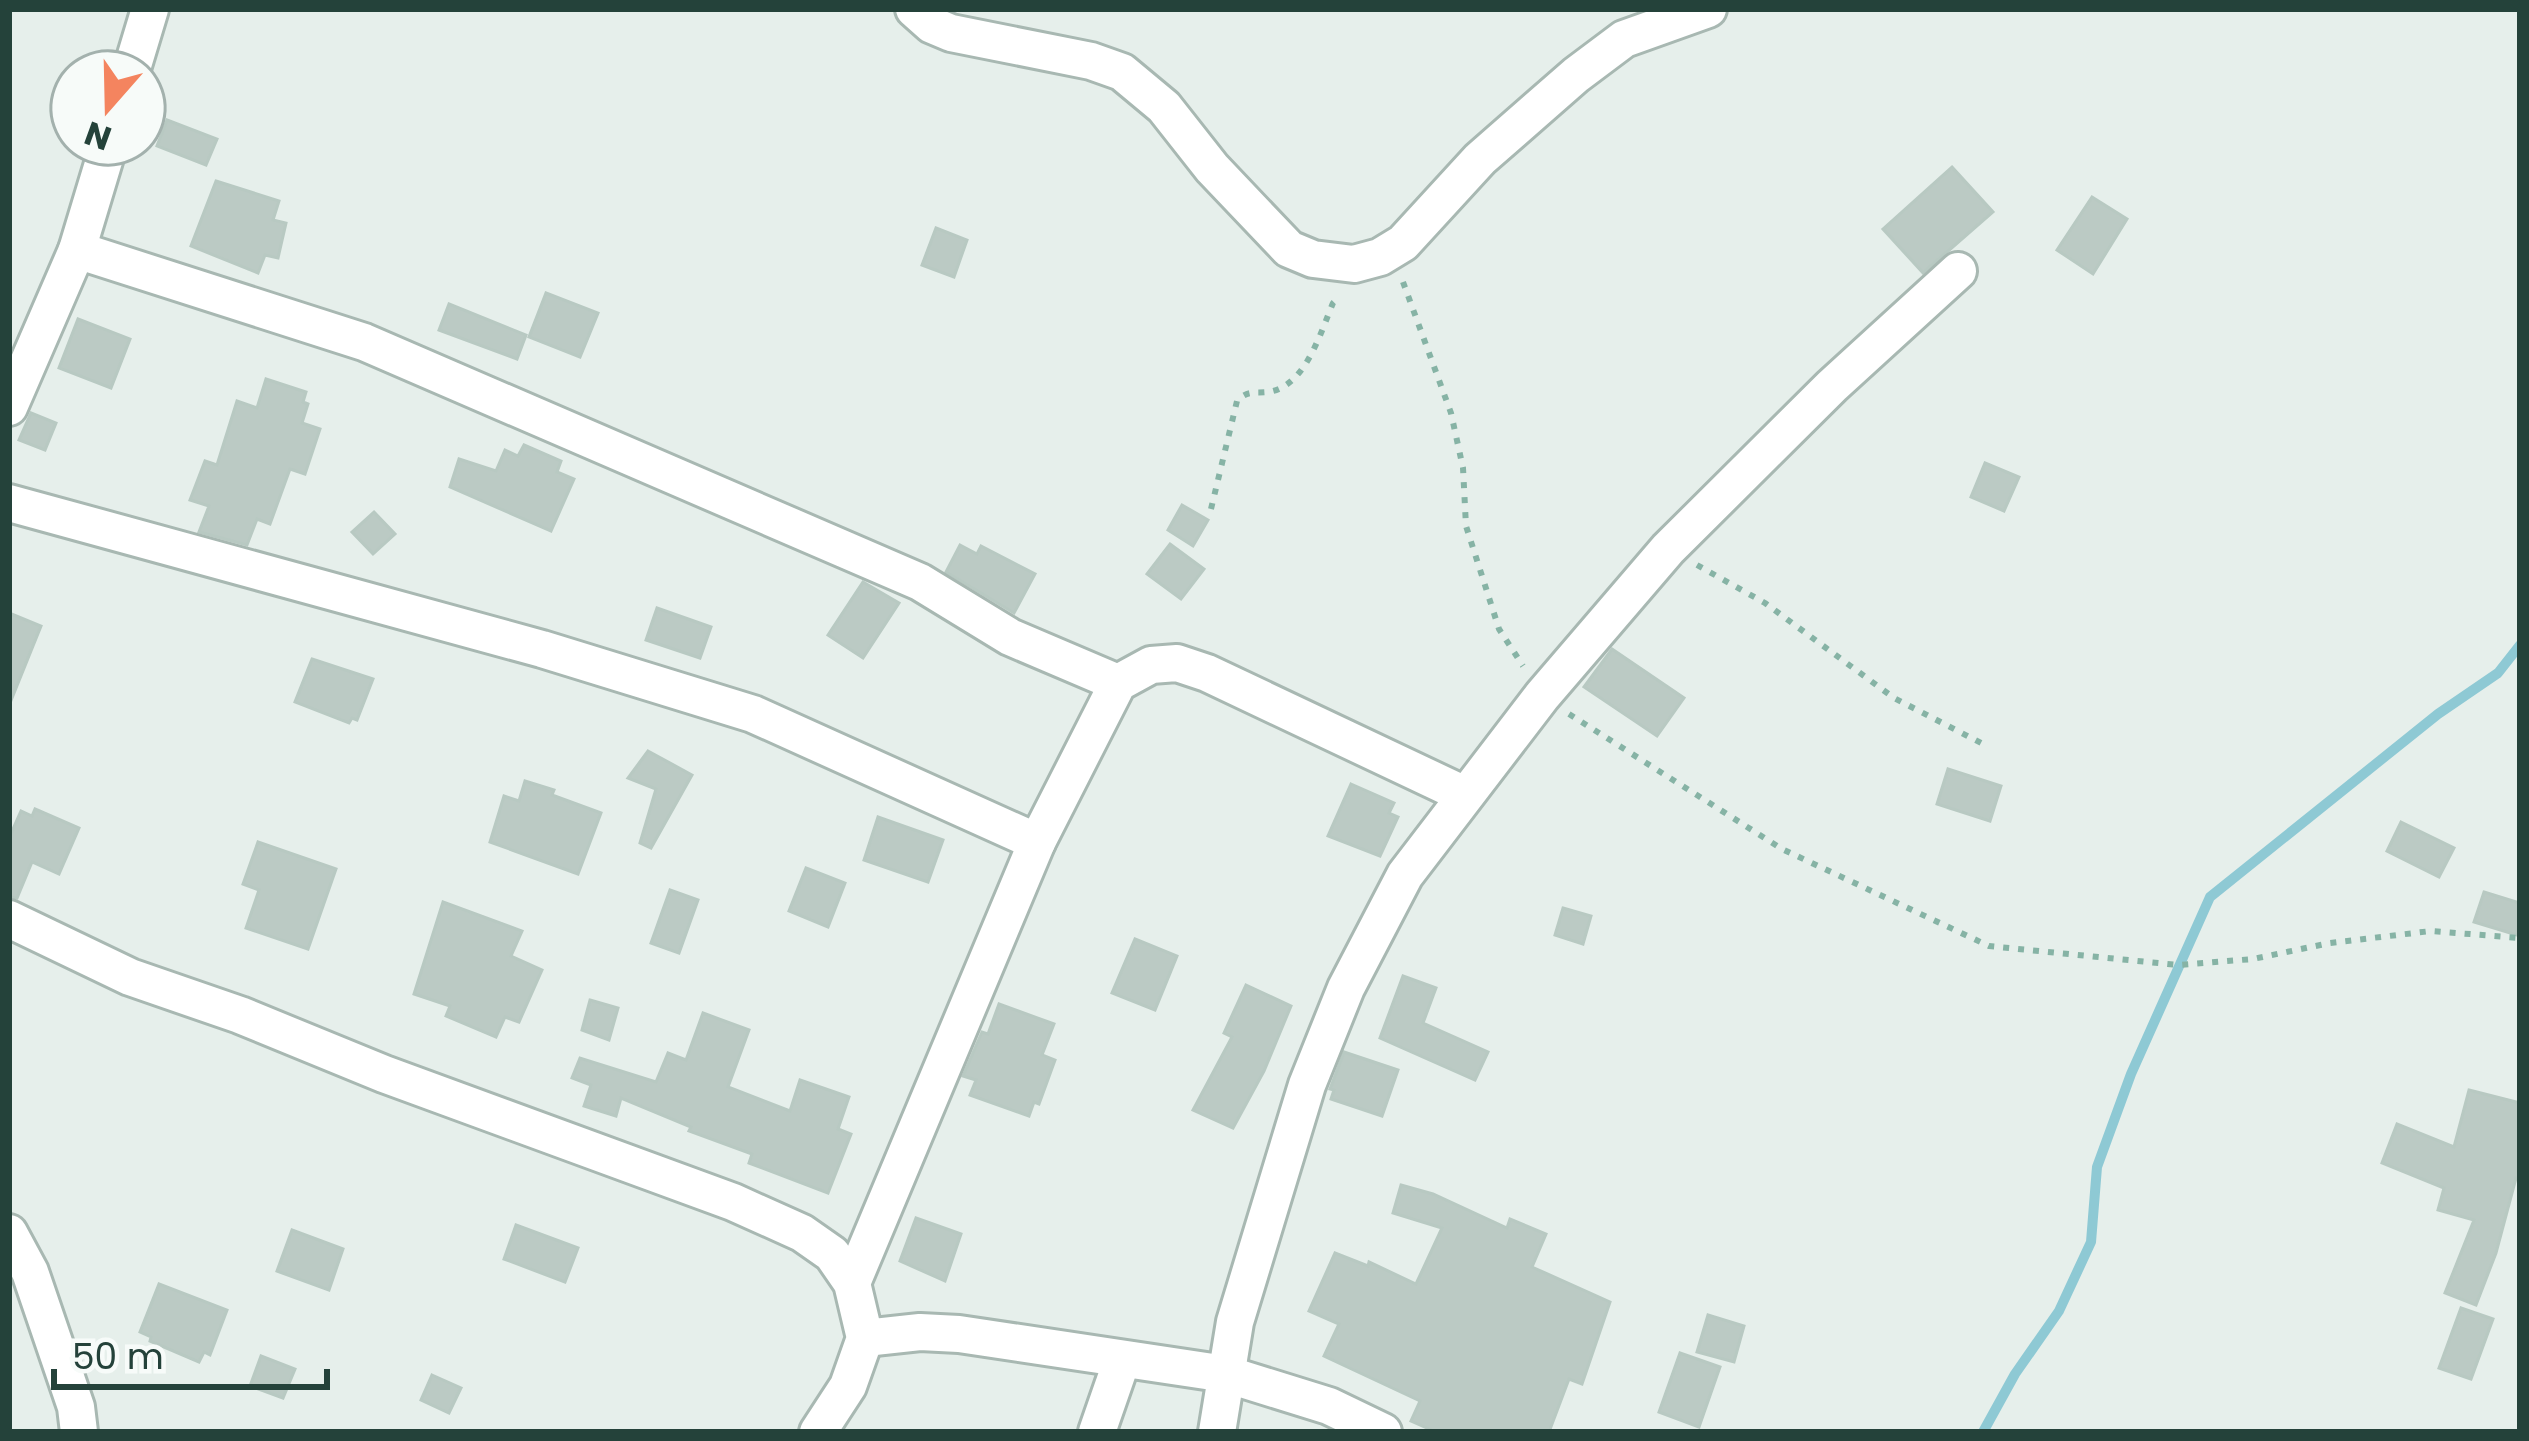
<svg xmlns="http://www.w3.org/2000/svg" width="2529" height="1441" font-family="Poppins,sans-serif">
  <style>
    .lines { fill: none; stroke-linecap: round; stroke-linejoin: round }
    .stream { stroke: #8ec9d4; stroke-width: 10 }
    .building { fill: #bbcac4; stroke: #b8c9c2; stroke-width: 3 }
    .minor-casing { stroke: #a8b8b2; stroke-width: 42 }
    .path { stroke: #86b3a5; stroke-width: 6; stroke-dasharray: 6 9; stroke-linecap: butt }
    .minor { stroke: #fff; stroke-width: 36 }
  </style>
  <rect width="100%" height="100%" fill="#e6efeb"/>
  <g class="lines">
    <!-- stream -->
    <path class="stream" d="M1983 1432 2015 1374 2059 1311 2091 1242 2097 1167 2131 1074 2210 897 2438 714 2498 673 2520 645"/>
  </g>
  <!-- building -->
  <g class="building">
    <path d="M167 120 217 139 206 165 157 146Z"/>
    <path d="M1952 167 1993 212 1923 273 1883 229Z"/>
    <path d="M216 181 279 201 273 220 286 223 278 258 265 255 258 273 191 246Z"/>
    <path d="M2092 197 2127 219 2093 274 2057 250Z"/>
    <path d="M936 228 967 240 954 277 922 265Z"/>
    <path d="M546 293 598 313 580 357 529 337Z"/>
    <path d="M449 304 526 335 517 359 439 330Z"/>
    <path d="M78 319 130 339 111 388 59 368Z"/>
    <path d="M266 379 306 392 303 402 308 404 302 423 320 429 305 474 290 469 270 524 257 519 247 545 199 532 209 506 190 500 205 461 217 465 237 401 257 408Z"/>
    <path d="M31 413 56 423 45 450 19 440Z"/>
    <path d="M524 445 561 461 557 472 574 479 551 531 450 487 459 459 496 471 505 450 518 456Z"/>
    <path d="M1985 463 2019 477 2004 511 1971 497Z"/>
    <path d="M1182 505 1208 520 1193 546 1168 530Z"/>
    <path d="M374 512 395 534 373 554 352 532Z"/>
    <path d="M1170 544 1204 569 1181 599 1147 574Z"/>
    <path d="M960 545 977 554 981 546 1035 574 1014 613 946 572Z"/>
    <path d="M863 582 899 603 863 658 828 635Z"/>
    <path d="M657 608 711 627 700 658 646 640Z"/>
    <path d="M9 613 41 626 10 703H9Z"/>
    <path d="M1612 649 1684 698 1657 736 1584 687Z"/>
    <path d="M312 659 373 679 357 720 352 718 349 723 295 702Z"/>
    <path d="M648 751 692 775 651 848 640 843 656 789 628 778Z"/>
    <path d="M1948 769 2001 786 1990 821 1937 804Z"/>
    <path d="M525 781 554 790 552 795 601 813 578 874 490 842 504 796 519 801Z"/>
    <path d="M1351 784 1394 803 1389 813 1398 817 1380 856 1328 836Z"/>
    <path d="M35 809 79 828 59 874 32 862 17 898 9 897V838L21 811 32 816Z"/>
    <path d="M878 817 943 840 928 882 864 860Z"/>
    <path d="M2401 822 2454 848 2439 877 2387 851Z"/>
    <path d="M258 842 336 869 308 949 246 928 259 890 243 884Z"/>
    <path d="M806 868 845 883 828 927 789 911Z"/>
    <path d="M670 890 698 900 679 953 651 943Z"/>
    <path d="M2484 892 2520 903V936L2474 922Z"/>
    <path d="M443 902 522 931 511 956 542 970 519 1022 505 1017 496 1037 446 1016 450 1006 414 994Z"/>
    <path d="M1563 908 1591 916 1583 944 1555 935Z"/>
    <path d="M1135 939 1177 956 1155 1010 1112 993Z"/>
    <path d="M1403 976 1436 988 1423 1023 1488 1052 1475 1080 1380 1038Z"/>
    <path d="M1246 985 1291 1006 1264 1071 1233 1128 1193 1110 1232 1037 1224 1033Z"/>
    <path d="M590 1000 618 1008 609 1040 582 1030Z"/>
    <path d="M999 1004 1054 1024 1042 1055 1055 1060 1039 1104 1034 1102 1029 1116 970 1095 976 1080 963 1076 982 1032 988 1034Z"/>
    <path d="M703 1013 749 1030 728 1087 790 1111 800 1080 849 1097 838 1129 851 1134 828 1193 749 1163 752 1154 689 1131 691 1127 621 1098 616 1116 584 1106 591 1085 572 1078 580 1058 656 1082 668 1053 686 1060Z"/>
    <path d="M1344 1052 1398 1070 1382 1116 1331 1099 1334 1090 1330 1089Z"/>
    <path d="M2469 1090 2520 1103V1179L2516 1178 2496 1253 2476 1305 2445 1293 2474 1220 2438 1210 2444 1188 2382 1163 2397 1124 2454 1147Z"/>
    <path d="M1401 1185 1433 1194 1507 1228 1510 1219 1546 1234 1532 1267 1610 1302 1582 1384 1569 1379 1549 1432H1436L1411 1421 1420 1401 1324 1356 1339 1324 1309 1311 1335 1253 1368 1266 1369 1262 1416 1284 1442 1228 1393 1213Z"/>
    <path d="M916 1218 961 1234 945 1281 900 1261Z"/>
    <path d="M516 1225 578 1248 565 1282 504 1259Z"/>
    <path d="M292 1230 343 1249 329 1290 277 1271Z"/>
    <path d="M159 1284 227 1310 210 1355 204 1352 199 1362 150 1341 151 1337 140 1332Z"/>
    <path d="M2461 1308 2493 1319 2471 1379 2439 1368Z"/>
    <path d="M1708 1315 1744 1326 1734 1362 1697 1352Z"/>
    <path d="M1680 1353 1720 1367 1699 1427 1659 1412Z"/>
    <path d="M261 1356 295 1369 283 1398 250 1386Z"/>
    <path d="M432 1375 461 1388 449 1413 421 1400Z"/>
  </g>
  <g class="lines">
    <!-- minor casing -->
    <g class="minor-casing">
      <g id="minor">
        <path d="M914 9 932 25 951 33 1091 61 1122 72 1164 107 1212 168 1289 249 1313 259 1354 264 1380 257 1403 243 1480 159 1576 75 1624 39 1708 9"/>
        <path d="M131 72 150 9"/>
        <path d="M77 250 364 342 920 582 1010 637 1118 683"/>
        <path d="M9 407 77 250 109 144"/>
        <path d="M9 503 542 649 753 714 1037 842"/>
        <path d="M9 919 130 977 240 1015 384 1074 733 1202 802 1233 832 1254 852 1283 865 1338 848 1386 818 1432"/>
        <path d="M9 1233 30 1272 76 1407 79 1432"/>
        <path d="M852 1283 1037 842 1118 683 1151 665 1177 663 1207 673 1465 795"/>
        <path d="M865 1338 920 1332 959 1334 1226 1374 1329 1406 1383 1432"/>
        <path d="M1097 1432 1122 1360"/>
        <path d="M1217 1432 1235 1322 1307 1085 1346 988 1405 875 1542 696 1668 549 1832 386 1958 271"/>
      </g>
    </g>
    <!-- path -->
    <g class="path">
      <path d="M1403 282 1451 413 1463 468 1466 526 1499 629 1523 666"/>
      <path d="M1211 509 1237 401C1249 388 1258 395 1273 391 1307 382 1321 331 1333 303L1338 298"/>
      <path d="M1697 565 1765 603 1894 698 1983 744"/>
      <path d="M1569 714 1782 849 1989 946 2178 965 2253 959 2330 943 2431 931 2520 938"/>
    </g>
    <!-- minor -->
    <use href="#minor" class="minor"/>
  </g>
  <!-- border -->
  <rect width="2529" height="1441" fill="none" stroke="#24423a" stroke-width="24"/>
  <!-- north arrow -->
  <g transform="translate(108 108) rotate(200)"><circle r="57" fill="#f7fbf9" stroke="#a3b1ad" stroke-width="3"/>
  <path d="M0-9L21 45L0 30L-21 45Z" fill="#f4845f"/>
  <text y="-18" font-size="33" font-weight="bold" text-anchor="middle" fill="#24423a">N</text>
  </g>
  <!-- scale -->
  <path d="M54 1369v18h273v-18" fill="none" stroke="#24423a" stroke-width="6"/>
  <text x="72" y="1369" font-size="36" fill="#24423a" stroke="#f7fbf9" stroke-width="9" paint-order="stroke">50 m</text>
</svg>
